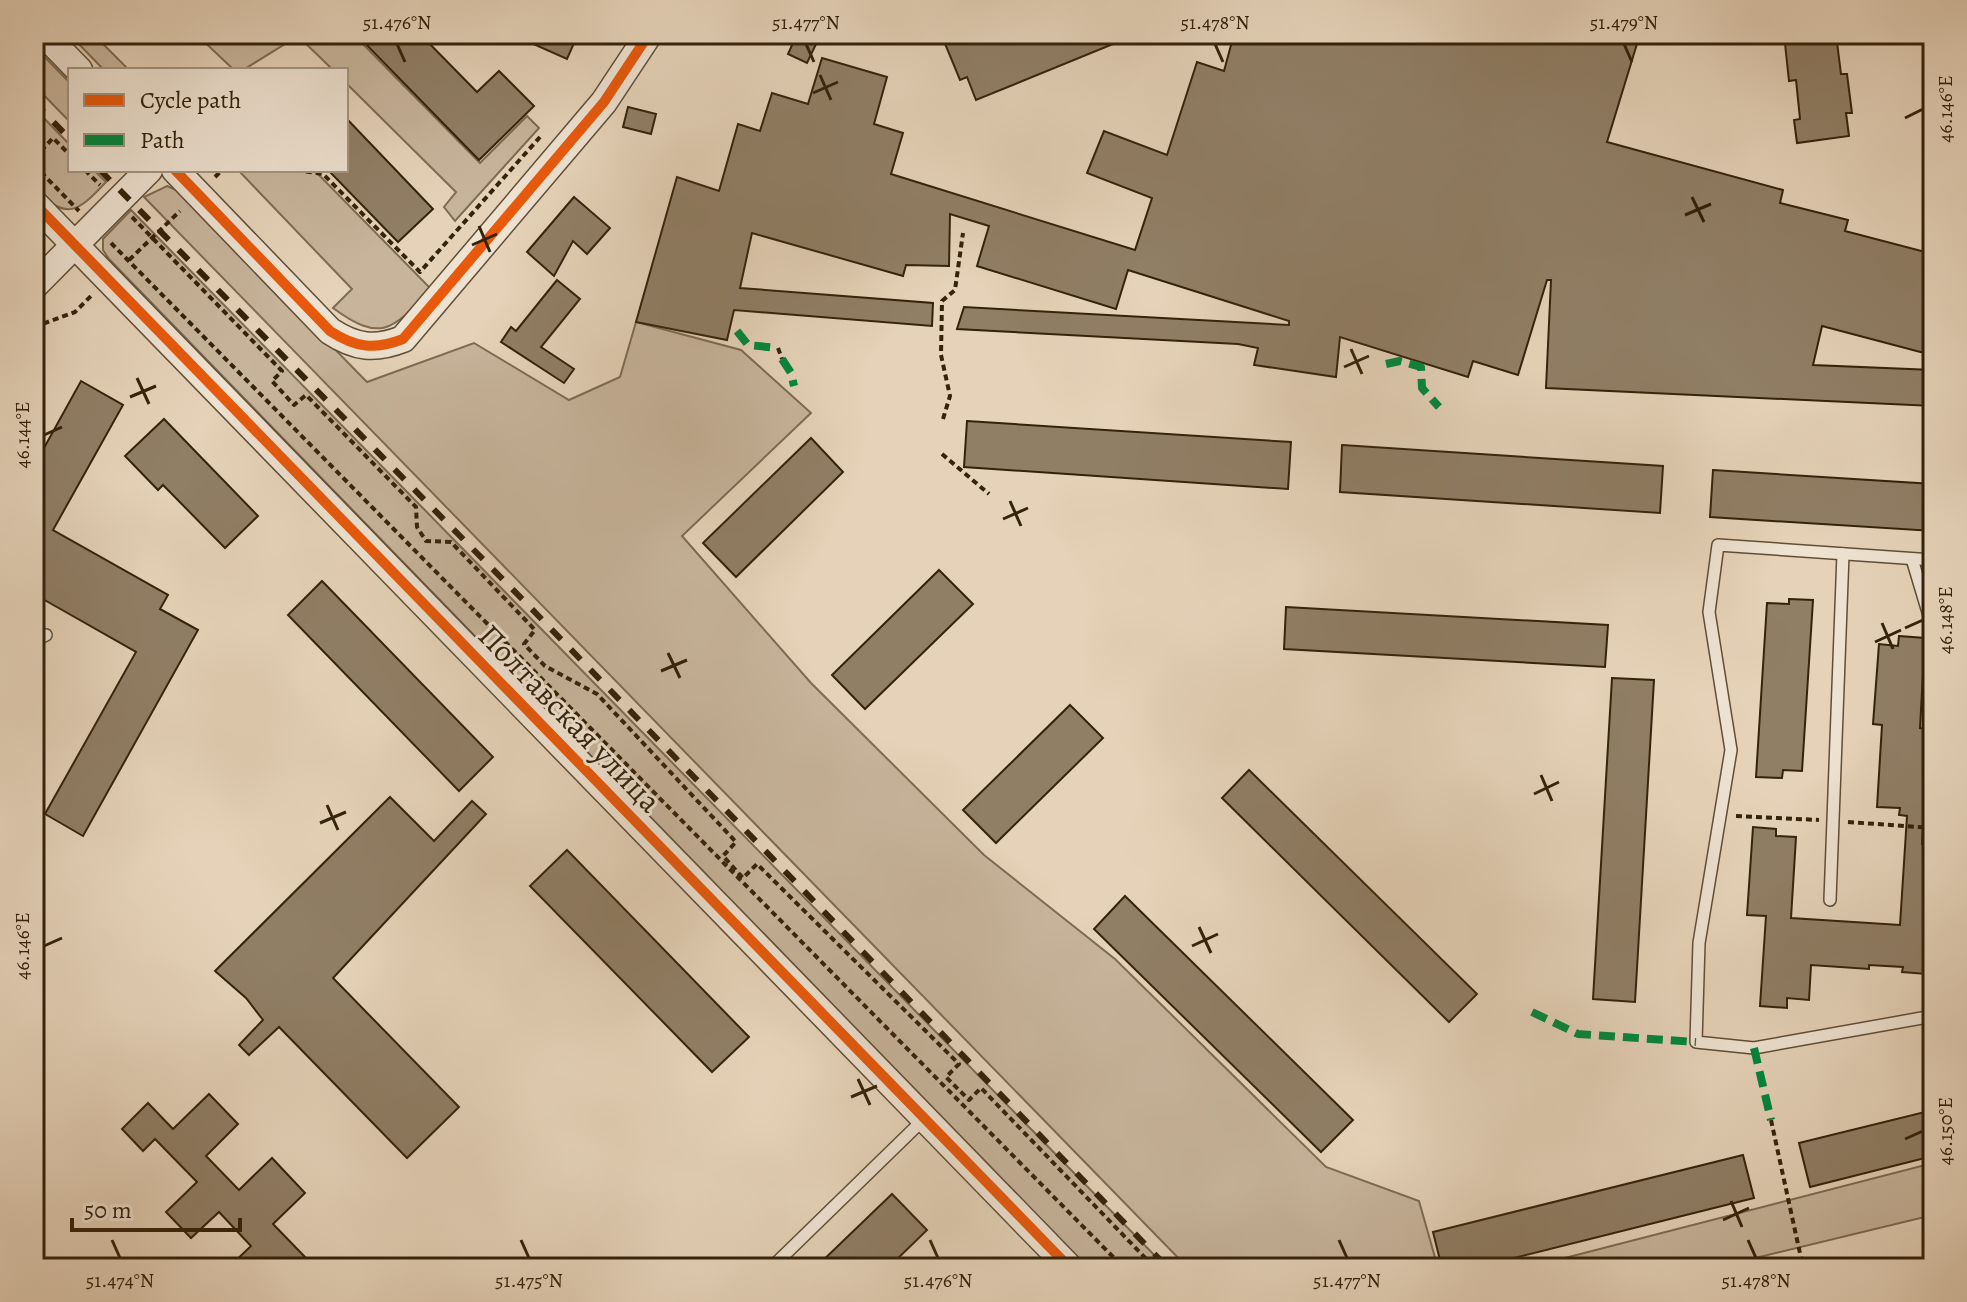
<svg xmlns="http://www.w3.org/2000/svg" width="1967" height="1302" font-family="Alegreya,serif">
  <style>
    .green { fill: #c7b49b; stroke: #7e6b53; stroke-width: 2 }
    .building { fill: #907e65; stroke: #34220b; stroke-width: 2 }
    .lines { fill: none; stroke-linecap: round; stroke-linejoin: round }
    .service-casing { stroke: #604e36; stroke-width: 14 }
    .tertiary-casing { stroke: #604e36; stroke-width: 29 }
    .path { stroke: #34220b; stroke-width: 4; stroke-dasharray: 6 4; stroke-linecap: butt }
    .service { stroke: #eee2d1; stroke-width: 11 }
    .tertiary { stroke: #eee2d1; stroke-width: 26 }
    .rail { stroke: #34220b; stroke-width: 6; stroke-dasharray: 14 14; stroke-linecap: butt }
    .quiet { stroke: #00873e; stroke-width: 8; stroke-dasharray: 16 8; stroke-linecap: butt }
    .cycleway-casing { stroke: #eee2d1; stroke-width: 15 }
    .cycleway { stroke: #e8590c; stroke-width: 10 }
    .ticks { fill: none; stroke: #34220b; stroke-width: 3 }
    .labels { text-anchor: middle; stroke-width: 6; stroke-linejoin: round; paint-order: stroke }
    .street-label { font-size: 32px; fill: #34220b; stroke: #eee2d1 }
    .neatline { fill: none; stroke: #34220b; stroke-width: 3 }
    .ticks-label { font-size: 20px; text-anchor: middle; fill: #34220b }
  </style>
  <rect width="100%" height="100%" fill="#e5d2b8"/>
  <filter id="stains"><feTurbulence type="fractalNoise" baseFrequency=".0025" numOctaves="4"/><feColorMatrix values="0 0 0 0 .2 0 0 0 0 .09 0 0 0 0 .02 0 0 0 .5 -.17"/></filter>
  <radialGradient id="worn" r=".72"><stop offset=".6" stop-color="#630" stop-opacity="0"/><stop offset="1" stop-color="#630" stop-opacity=".3"/></radialGradient>
  <!-- green -->
  <g class="green">
    <path d="M69 34H93L129 70H104Z"/>
    <path d="M196 34H353L480 163 527 116 539 128 455 221 444 207 456 192 346 83V70H333L298 36 243 70H234Z"/>
    <path d="M34 46 70 83V122L34 85Z"/>
    <path d="M34 108 70 145V170H94L106 182C77 213 68 220 34 190Z"/>
    <path d="M238 170H314L431 289C393 329 382 344 333 308L352 289Z"/>
    <path d="M167 186 181 192 367 382 474 343 569 400 620 377 636 322 741 350 811 413 682 536 811 683 984 855 1115 959 1326 1167 1419 1201 1438 1268H1188L144 197Z"/>
    <path d="M131 210 1167 1268H1088L109 259 103 250V239Z"/>
    <path d="M1933 1163V1215L1714 1268H1526Z"/>
  </g>
  <!-- building -->
  <g class="building">
    <path d="M356 34H420L477 92 499 71 534 106 479 160Z"/>
    <path d="M511 34H578L567 59Z"/>
    <path d="M797 34 817 42 807 63 788 54Z"/>
    <path d="M941 34H990L993 41 1011 34 1135 35 976 100 967 77 960 80Z"/>
    <path d="M1234 34H1640L1607 142 1783 190 1780 203 1848 220 1845 231 1933 254V335L1928 354 1822 326 1813 365 1933 370V406L1546 388 1551 280H1547L1518 375 1473 361 1468 377 1340 337 1336 377 1254 365 1258 348 1238 344 957 329 964 307 1289 325V321L1128 270 1116 309 977 266 989 226 950 214 949 266 906 265 903 276 752 233 740 288 933 303 932 326 734 310 727 340 636 322 677 177 719 191 738 124 760 131 772 93 808 104 822 58 887 77 874 124 903 133 891 174 1135 250 1152 198 1087 173 1104 131 1167 155 1197 62 1224 71Z"/>
    <path d="M1784 34H1836L1841 74H1847L1852 113H1846L1849 136 1797 143 1794 120 1800 119 1796 80 1789 81Z"/>
    <path d="M628 107 656 114 651 134 623 127Z"/>
    <path d="M346 118 433 209 398 242 328 170H346Z"/>
    <path d="M574 197 610 228 587 254 573 241 554 276 527 252Z"/>
    <path d="M557 280 580 299 541 347 574 369 564 383 501 342 511 327 516 331Z"/>
    <path d="M81 381 123 405 53 530 168 595 160 609 198 630 83 836 45 814 136 652 34 594V466Z"/>
    <path d="M164 419 258 516 225 548 163 485 158 490 125 456Z"/>
    <path d="M967 421 1291 442 1288 489 964 467Z"/>
    <path d="M811 438 843 472 736 577 703 543Z"/>
    <path d="M1342 445 1663 466 1660 513 1340 492Z"/>
    <path d="M1713 470 1933 484V531L1710 517Z"/>
    <path d="M939 570 973 604 865 709 832 675Z"/>
    <path d="M322 581 493 757 459 791 288 615Z"/>
    <path d="M1789 599 1813 600 1802 771 1783 770 1782 778 1756 777 1767 603 1789 604Z"/>
    <path d="M1286 607 1608 625 1605 667 1284 649Z"/>
    <path d="M1899 636 1925 638 1920 728 1929 729 1922 844H1933V950H1928L1927 974 1902 972 1903 967 1869 965V969L1811 965 1809 1000 1787 998V1008L1760 1006 1766 916 1747 915 1753 827 1776 829V836L1796 837 1791 918 1900 925 1907 816 1899 815 1900 808 1877 807 1882 725 1873 724 1879 644 1898 646Z"/>
    <path d="M1612 678 1654 680 1635 1002 1593 999Z"/>
    <path d="M1070 705 1103 738 996 843 963 810Z"/>
    <path d="M1249 770 1477 994 1449 1022 1222 798Z"/>
    <path d="M390 797 434 841 472 801 486 814 333 978 459 1107 407 1158 279 1027 249 1055 239 1045 263 1020 246 998 215 971Z"/>
    <path d="M567 850 749 1037 712 1072 530 886Z"/>
    <path d="M1125 896 1353 1120 1321 1152 1094 929Z"/>
    <path d="M209 1094 238 1124 206 1156 239 1190 272 1158 305 1193 273 1224 305 1257 293 1268H228L251 1246 219 1212 191 1238 166 1212 197 1182 155 1139 143 1151 122 1129 148 1103 173 1129Z"/>
    <path d="M1933 1110V1156L1810 1187 1799 1143Z"/>
    <path d="M1743 1155 1754 1198 1474 1268H1442L1433 1232Z"/>
    <path d="M892 1194 927 1230 888 1268H815Z"/>
  </g>
  <g class="lines">
    <!-- service casing -->
    <g class="service-casing">
      <g id="service">
        <path d="M1912 559 1933 629"/>
        <path d="M1933 560 1718 545 1709 612 1731 750 1699 943 1696 1042 1754 1048 1933 1016"/>
        <path d="M34 641 46 635"/>
        <path d="M1830 900 1843 554"/>
        <path d="M771 1268 924 1119"/>
      </g>
    </g>
    <!-- tertiary casing -->
    <g class="tertiary-casing">
      <g id="tertiary">
        <path d="M44 34 79 70"/>
        <path d="M175 170 330 331C356 348 375 350 403 339L604 102 649 34"/>
        <path d="M34 203 1070 1268"/>
        <path d="M34 286 149 170"/>
      </g>
    </g>
    <!-- path -->
    <g class="path">
      <path d="M34 144 41 151 53 138 70 155"/>
      <path d="M34 165 79 211"/>
      <path d="M85 170 100 185"/>
      <path d="M296 170 323 174 420 272 540 137"/>
      <path d="M215 177 222 170"/>
      <path d="M132 217 282 371 272 381 294 405 306 395 416 507 417 527 426 541 451 542 535 630 524 644 545 666 597 694 736 842 723 856 743 878 757 864 959 1064 946 1077 969 1100 981 1088 1155 1268"/>
      <path d="M111 243 1124 1268"/>
      <path d="M129 260 180 211"/>
      <path d="M34 327 75 312 91 296"/>
      <path d="M778 348 782 359"/>
      <path d="M943 419 950 396 941 355 942 301 955 290 963 233"/>
      <path d="M942 454 989 494"/>
      <path d="M1736 816 1819 820"/>
      <path d="M1848 822 1933 828"/>
      <path d="M1771 1120 1801 1258"/>
    </g>
    <!-- service -->
    <use href="#service" class="service"/>
    <!-- tertiary -->
    <use href="#tertiary" class="tertiary"/>
    <!-- rail -->
    <g class="rail">
      <path d="M34 102 70 139"/>
      <path d="M100 170 526 603 1168 1268"/>
    </g>
    <!-- quiet -->
    <g class="quiet">
      <path d="M737 331 748 345 778 348"/>
      <path d="M782 359 791 373 794 386"/>
      <path d="M1386 364 1400 361 1421 367 1422 388 1439 407"/>
      <path d="M1532 1012 1578 1034 1696 1042"/>
      <path d="M1754 1048 1771 1120"/>
    </g>
    <!-- cycleway casing -->
    <g class="cycleway-casing">
      <g id="cycleway">
        <path d="M175 170 330 331C356 348 375 350 403 339L604 102 649 34"/>
        <path d="M34 203 1070 1268"/>
      </g>
    </g>
    <!-- cycleway -->
    <use href="#cycleway" class="cycleway"/>
  </g>
  <!-- ticks -->
  <path class="ticks" d="M397 44 405 62M806 44 814 62M1215 44 1223 62M1624 44 1632 62M820 75 831 100M813 93 838 82M1905 118 1923 109M1692 197 1704 222M1685 215 1711 204M479 226 490 252M472 245 497 234M1351 349 1362 374M1344 367 1369 356M137 378 149 404M130 397 156 386M44 435 62 427M1010 501 1021 526M1003 519 1028 508M1882 623 1893 649M1905 628 1923 620M1875 642 1901 630M668 653 680 678M661 671 687 660M1541 775 1552 801M1534 794 1559 782M327 805 338 830M320 823 346 812M1199 927 1211 953M44 946 62 938M1192 946 1218 934M858 1079 870 1105M851 1097 877 1086M1905 1139 1923 1131M1731 1201 1742 1227M1723 1220 1749 1208M112 1240 120 1258M521 1240 529 1258M930 1240 938 1258M1339 1240 1347 1258M1748 1240 1756 1258"/>
  <g class="labels">
    <!-- street labels -->
    <g class="street-label">
      <text transform="translate(570 718) rotate(46)" y="11">Полтавская улица</text>
    </g>
  </g>
  <!-- margin -->
  <rect width="1967" height="1302" fill="none" stroke="#e5d2b8" stroke-width="88"/>
  <!-- legend -->
  <rect x="68" y="68" width="280" height="104" fill="#eee2d1" stroke="#a49582" stroke-width="2"/>
  <rect x="84" y="94" width="40" height="12" fill="#e8590c" stroke="#a49582" stroke-width="2"/>
  <text x="140" y="108" font-size="24" fill="#34220b">Cycle path</text>
  <rect x="84" y="134" width="40" height="12" fill="#00873e" stroke="#a49582" stroke-width="2"/>
  <text x="140" y="148" font-size="24" fill="#34220b">Path</text>
  <!-- scale -->
  <path d="M72 1218v12h168v-12" fill="none" stroke="#34220b" stroke-width="4"/>
  <text x="84" y="1218" font-size="24" fill="#34220b" stroke="#eee2d1" stroke-width="6" paint-order="stroke">50 m</text>
  <rect x="44" y="44" width="1879" height="1214" class="neatline"/>
  <g class="ticks-label">
    <text x="397" y="29">51.476°N</text>
    <text x="806" y="29">51.477°N</text>
    <text x="1215" y="29">51.478°N</text>
    <text x="1624" y="29">51.479°N</text>
    <text transform="translate(1945 109) rotate(-90)" y="7">46.146°E</text>
    <text transform="translate(22 435) rotate(-90)" y="7">46.144°E</text>
    <text transform="translate(1945 620) rotate(-90)" y="7">46.148°E</text>
    <text transform="translate(22 946) rotate(-90)" y="7">46.146°E</text>
    <text transform="translate(1945 1131) rotate(-90)" y="7">46.150°E</text>
    <text x="120" y="1287">51.474°N</text>
    <text x="529" y="1287">51.475°N</text>
    <text x="938" y="1287">51.476°N</text>
    <text x="1347" y="1287">51.477°N</text>
    <text x="1756" y="1287">51.478°N</text>
  </g>
  <rect width="100%" height="100%" filter="url(#stains)"/>
  <rect width="100%" height="100%" fill="url(#worn)"/>
</svg>
